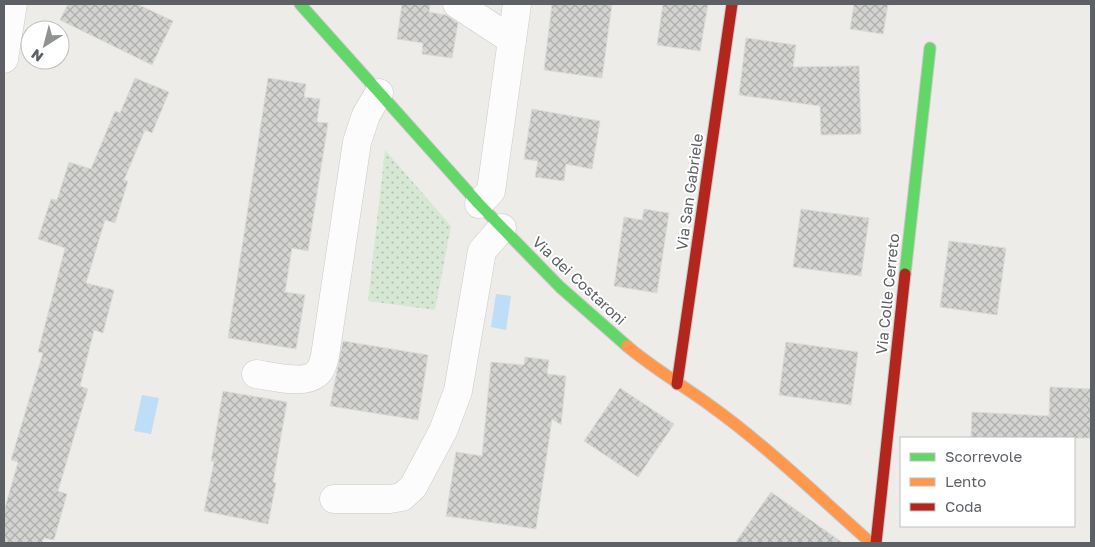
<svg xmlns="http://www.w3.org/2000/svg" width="1095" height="547" font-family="'Golos Text',sans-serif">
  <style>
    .grass { fill: url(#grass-dots) }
    .water { fill: #bddef6 }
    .building { fill: url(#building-cross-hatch); stroke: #dcdbd7 }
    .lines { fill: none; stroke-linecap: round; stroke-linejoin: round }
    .street-casing { stroke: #c9caca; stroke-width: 29 }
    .fast-casing { stroke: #c8c8c8; stroke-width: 13 }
    .slow-casing { stroke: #c8c8c8; stroke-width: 13 }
    .jam-casing { stroke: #c8c8c8; stroke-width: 13 }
    .street { stroke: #fcfcfc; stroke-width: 28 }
    .fast { stroke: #63d668; stroke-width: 11 }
    .slow { stroke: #ff974d; stroke-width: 11 }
    .jam { stroke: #b3261e; stroke-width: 11 }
    .labels { text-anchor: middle; stroke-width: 4; stroke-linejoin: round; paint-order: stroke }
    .street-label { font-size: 15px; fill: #5d6165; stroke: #fff }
  </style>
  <defs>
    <pattern id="grass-dots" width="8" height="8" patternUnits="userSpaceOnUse" patternTransform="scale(1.25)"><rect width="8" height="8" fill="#d6e8d4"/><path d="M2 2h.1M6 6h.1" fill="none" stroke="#b1bfb0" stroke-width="1.8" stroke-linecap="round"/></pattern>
    <pattern id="building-cross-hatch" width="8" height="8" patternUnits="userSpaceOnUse" patternTransform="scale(1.25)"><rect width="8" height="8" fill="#d3d3d1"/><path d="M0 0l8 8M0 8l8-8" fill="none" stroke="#aeafad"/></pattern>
  </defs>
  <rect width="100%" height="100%" fill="#edece8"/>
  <!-- grass -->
  <path class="grass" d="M385 150 451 226 435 310 368 301Z"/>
  <!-- water -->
  <g class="water">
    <path d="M496 294 511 296 506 330 491 327Z"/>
    <path d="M142 395 159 398 151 434 134 431Z"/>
  </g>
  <!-- building -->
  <g class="building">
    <path d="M68 4H137L173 21 152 65 60 20Z"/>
    <path d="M402 4H430L429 12 446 15 458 23 452 58 422 54 423 43 397 39Z"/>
    <path d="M552 4H612L602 78 544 70Z"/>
    <path d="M663 4H708L700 51 657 45Z"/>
    <path d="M854 4H888L883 34 850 29Z"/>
    <path d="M746 38 796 45 793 67 859 66 861 134 821 135 820 106 739 95Z"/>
    <path d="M135 78 169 92 152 133 145 130 124 180 128 181 115 223 105 220 86 283 114 290 103 333 94 330 80 386 88 389 58 491 67 494 54 540 44 538 42 543H4V511L18 462 11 460 43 353 38 352 65 248 38 239 51 199 57 200 69 162 91 169 115 111 120 113Z"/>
    <path d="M268 78 306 84 304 97 320 99 317 122 328 123 308 251 292 248 285 292 305 295 296 349 228 338Z"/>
    <path d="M532 109 600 121 592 169 566 164 564 181 535 177 538 161 524 159Z"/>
    <path d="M644 209 669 213 657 293 614 286 624 217 642 220Z"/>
    <path d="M801 209 869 218 861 276 793 267Z"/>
    <path d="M949 241 1006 248 997 315 940 307Z"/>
    <path d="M343 341 428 355 418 420 330 406Z"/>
    <path d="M786 342 858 352 851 405 779 395Z"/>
    <path d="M525 357 549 360 547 374 566 376 561 425 552 419 536 529 446 516 456 452 482 456 491 362 524 365Z"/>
    <path d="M1050 387 1091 389V438H971L972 412 1049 416Z"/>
    <path d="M620 388 674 424 638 477 584 441Z"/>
    <path d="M223 391 287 402 273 482 276 483 268 524 204 511 214 462 211 461Z"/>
    <path d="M771 492 843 543H735Z"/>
  </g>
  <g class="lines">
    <!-- street casing -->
    <g class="street-casing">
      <g id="street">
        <path d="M457 4 512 40"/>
        <path d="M4 59 13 4"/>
        <path d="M479 204 491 191 517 4"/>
        <path d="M256 374C271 376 304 385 316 374 322 370 323 363 325 356L357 142 366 115 379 93"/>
        <path d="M334 499H390L402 497 413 487 443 431 458 391 482 251 502 228"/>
      </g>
    </g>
    <!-- fast casing -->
    <g class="fast-casing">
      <g id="fast">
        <path d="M300 4 479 204 560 287 627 346"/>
        <path d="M905 274 930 48"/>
      </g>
    </g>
    <!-- slow casing -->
    <g class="slow-casing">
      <path id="slow" d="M627 346C654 369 684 386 711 406 768 447 819 497 871 543"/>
    </g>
    <!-- jam casing -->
    <g class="jam-casing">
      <g id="jam">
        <path d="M677 384 732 4"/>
        <path d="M876 543 905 274"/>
      </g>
    </g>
    <!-- street -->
    <use href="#street" class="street"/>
    <!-- fast -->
    <use href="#fast" class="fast"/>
    <!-- slow -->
    <use href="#slow" class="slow"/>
    <!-- jam -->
    <use href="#jam" class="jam"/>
  </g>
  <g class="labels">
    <!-- street labels -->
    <g class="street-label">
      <text transform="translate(690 192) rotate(-82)" y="5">Via San Gabriele</text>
      <text transform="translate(579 281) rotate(43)" y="5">Via dei Costaroni</text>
      <text transform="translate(888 294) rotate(-84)" y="5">Via Colle Cerreto</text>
    </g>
  </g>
  <!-- border -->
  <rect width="1095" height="547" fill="none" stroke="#5d6165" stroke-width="10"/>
  <!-- legend -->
  <rect x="900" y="437" width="175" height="90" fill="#ffffff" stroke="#bec0c1"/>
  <rect x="910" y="453" width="25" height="8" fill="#63d668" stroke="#bec0c1"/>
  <text x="945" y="462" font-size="15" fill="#5d6165">Scorrevole</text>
  <rect x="910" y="478" width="25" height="8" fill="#ff974d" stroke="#bec0c1"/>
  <text x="945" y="487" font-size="15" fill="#5d6165">Lento</text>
  <rect x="910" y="503" width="25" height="8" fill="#b3261e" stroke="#bec0c1"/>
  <text x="945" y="512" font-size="15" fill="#5d6165">Coda</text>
  <!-- north arrow -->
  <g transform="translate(45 45) rotate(216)"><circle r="24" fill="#ffffff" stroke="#bec0c1"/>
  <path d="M0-4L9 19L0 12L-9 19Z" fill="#8f9293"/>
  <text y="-8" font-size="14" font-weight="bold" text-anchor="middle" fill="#5d6165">N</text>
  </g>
</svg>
